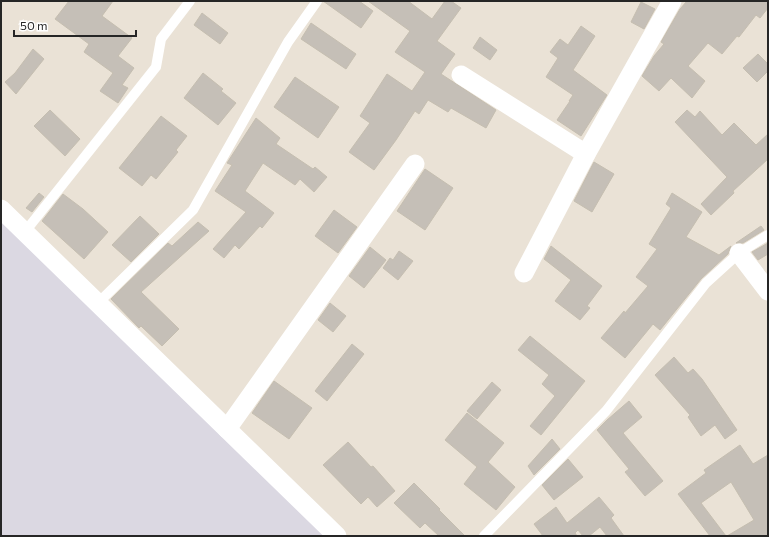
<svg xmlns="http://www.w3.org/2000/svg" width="769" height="537" font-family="Commissioner,sans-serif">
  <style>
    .industrial { fill: #dbd8e2 }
    .building { fill: #c5bfb7; stroke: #c5beb0 }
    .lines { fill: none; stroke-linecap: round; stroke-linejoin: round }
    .lane { stroke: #fff; stroke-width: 10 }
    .street { stroke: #fff; stroke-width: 19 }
  </style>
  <rect width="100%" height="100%" fill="#eae2d6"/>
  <!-- industrial -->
  <path class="industrial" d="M1 215 325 536H1Z"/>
  <!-- building -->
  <g class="building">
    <path d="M69 1H113L102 16 132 38 118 56 134 68 122 85 128 88 118 103 100 91 113 73 84 52 89 44 55 19Z"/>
    <path d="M323 1H359L373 11 361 28Z"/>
    <path d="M368 1H408L432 19 445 1H451L461 8 437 41 455 54 441 74 496 110 486 128 451 108 448 112 428 100 419 114 415 111 396 140 374 170 349 152 370 123 360 116 387 74 412 91 425 72 395 52 410 31Z"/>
    <path d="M687 1H768V8L760 18 756 15 739 37 737 36 722 54 708 43 688 66 705 81 692 98 671 78 659 91 642 76 654 56 664 44 661 42 680 9Z"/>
    <path d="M641 2 655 9 644 29 631 22Z"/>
    <path d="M202 13 228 33 220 44 194 25Z"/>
    <path d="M311 23 356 54 346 69 301 39Z"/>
    <path d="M581 26 595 36 573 70 607 95 581 136 557 120 570 101H569L573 95 546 77 558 58 550 52 560 39 568 45Z"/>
    <path d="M480 37 497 50 490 60 473 48Z"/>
    <path d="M33 49 44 59 16 94 5 82 15 73Z"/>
    <path d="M758 54 768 64V71L757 82 743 68Z"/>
    <path d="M203 73 223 89 221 91 236 103 218 125 184 98Z"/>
    <path d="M295 77 339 107 318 138 274 107Z"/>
    <path d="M50 110 80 139 65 156 34 126Z"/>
    <path d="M687 110 695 117 700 111 722 135 734 123 756 145 768 134V159L733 191 734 193 711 215 701 204 727 177 675 122Z"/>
    <path d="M161 116 187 136 176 150 178 152 156 179 151 175 142 186 119 168Z"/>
    <path d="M256 118 280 138 276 144 313 169 315 167 327 177 314 192 300 179 295 185 263 163 245 191 274 213 262 228 260 226 239 249 235 245 224 258 213 249 246 212 215 191 232 165 227 163Z"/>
    <path d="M594 162 614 174 592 212 574 201Z"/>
    <path d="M425 169 453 188 425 230 397 211Z"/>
    <path d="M39 193 44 197 32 212 26 208Z"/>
    <path d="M672 193 702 212 686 237 719 255 731 246 728 254 701 279 660 330 653 324 625 358 601 338 624 311 625 313 648 286 636 277 657 249 649 244 671 208 666 204Z"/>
    <path d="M63 194 83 209 108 232 84 259 42 221Z"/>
    <path d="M334 210 357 227 338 253 315 236Z"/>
    <path d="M140 216 159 234 131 262 112 245Z"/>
    <path d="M198 222 209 231 141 292 179 329 162 346 141 326 139 328 111 299 168 243 172 246Z"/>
    <path d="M761 226 764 230 743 243H736Z"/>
    <path d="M768 243V254L758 260 752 252Z"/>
    <path d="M551 246 602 286 587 306 590 308 580 320 555 301 571 280 544 259Z"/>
    <path d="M370 247 386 260 364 288 349 276Z"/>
    <path d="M399 251 413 261 398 280 383 268 390 258 393 260Z"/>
    <path d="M330 303 346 316 333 332 318 320Z"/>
    <path d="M530 336 585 381 541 435 530 426 555 396 542 384 549 375 518 350Z"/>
    <path d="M352 344 364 354 327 401 315 391Z"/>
    <path d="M674 357 688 373 693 369 702 379 737 430 725 439 715 425 701 436 688 417 690 415 655 375Z"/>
    <path d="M274 381 312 408 289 439 252 413Z"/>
    <path d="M492 382 501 390 477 419 467 411Z"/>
    <path d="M629 401 642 417 623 433 663 481 645 496 625 472 629 469 597 430 607 420Z"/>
    <path d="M467 413 504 443 488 462 515 487 496 510 464 484 477 467 445 440Z"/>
    <path d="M552 439 560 449 534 475 528 466Z"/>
    <path d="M348 442 371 467 373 466 395 491 377 507 368 497 361 504 323 465Z"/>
    <path d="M740 445 753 464 768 455V536H727L754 520 731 482 701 503 726 536H710L678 494 706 473 704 470Z"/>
    <path d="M568 459 583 477 554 500 542 485Z"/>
    <path d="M414 483 440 509 439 510 465 536H439L425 523 420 528 394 503Z"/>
    <path d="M599 497 614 515 611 518 624 536H607L600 527 589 536H583L578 530 575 533 577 536H543L534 524 556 507 567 523Z"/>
  </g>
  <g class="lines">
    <!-- lane -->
    <g class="lane">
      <path d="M24 233 156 67 161 39 190 1"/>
      <path d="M98 303 193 210 288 42 317 1"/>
      <path d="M484 536 606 411 706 283 739 253 768 235"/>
    </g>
    <!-- street -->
    <g class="street">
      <path d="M461 75 586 154"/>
      <path d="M1 209 337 536"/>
      <path d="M739 253 768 291"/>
      <path d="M524 273 586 154 672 1"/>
      <path d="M227 429 415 164"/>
    </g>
  </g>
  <!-- border -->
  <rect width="769" height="537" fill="none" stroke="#262626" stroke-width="4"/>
  <!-- scale -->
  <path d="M14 30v6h122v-6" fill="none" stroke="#262626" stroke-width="2"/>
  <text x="20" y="30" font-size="12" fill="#262626" stroke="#ffffff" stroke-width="3" paint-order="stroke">50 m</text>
</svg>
